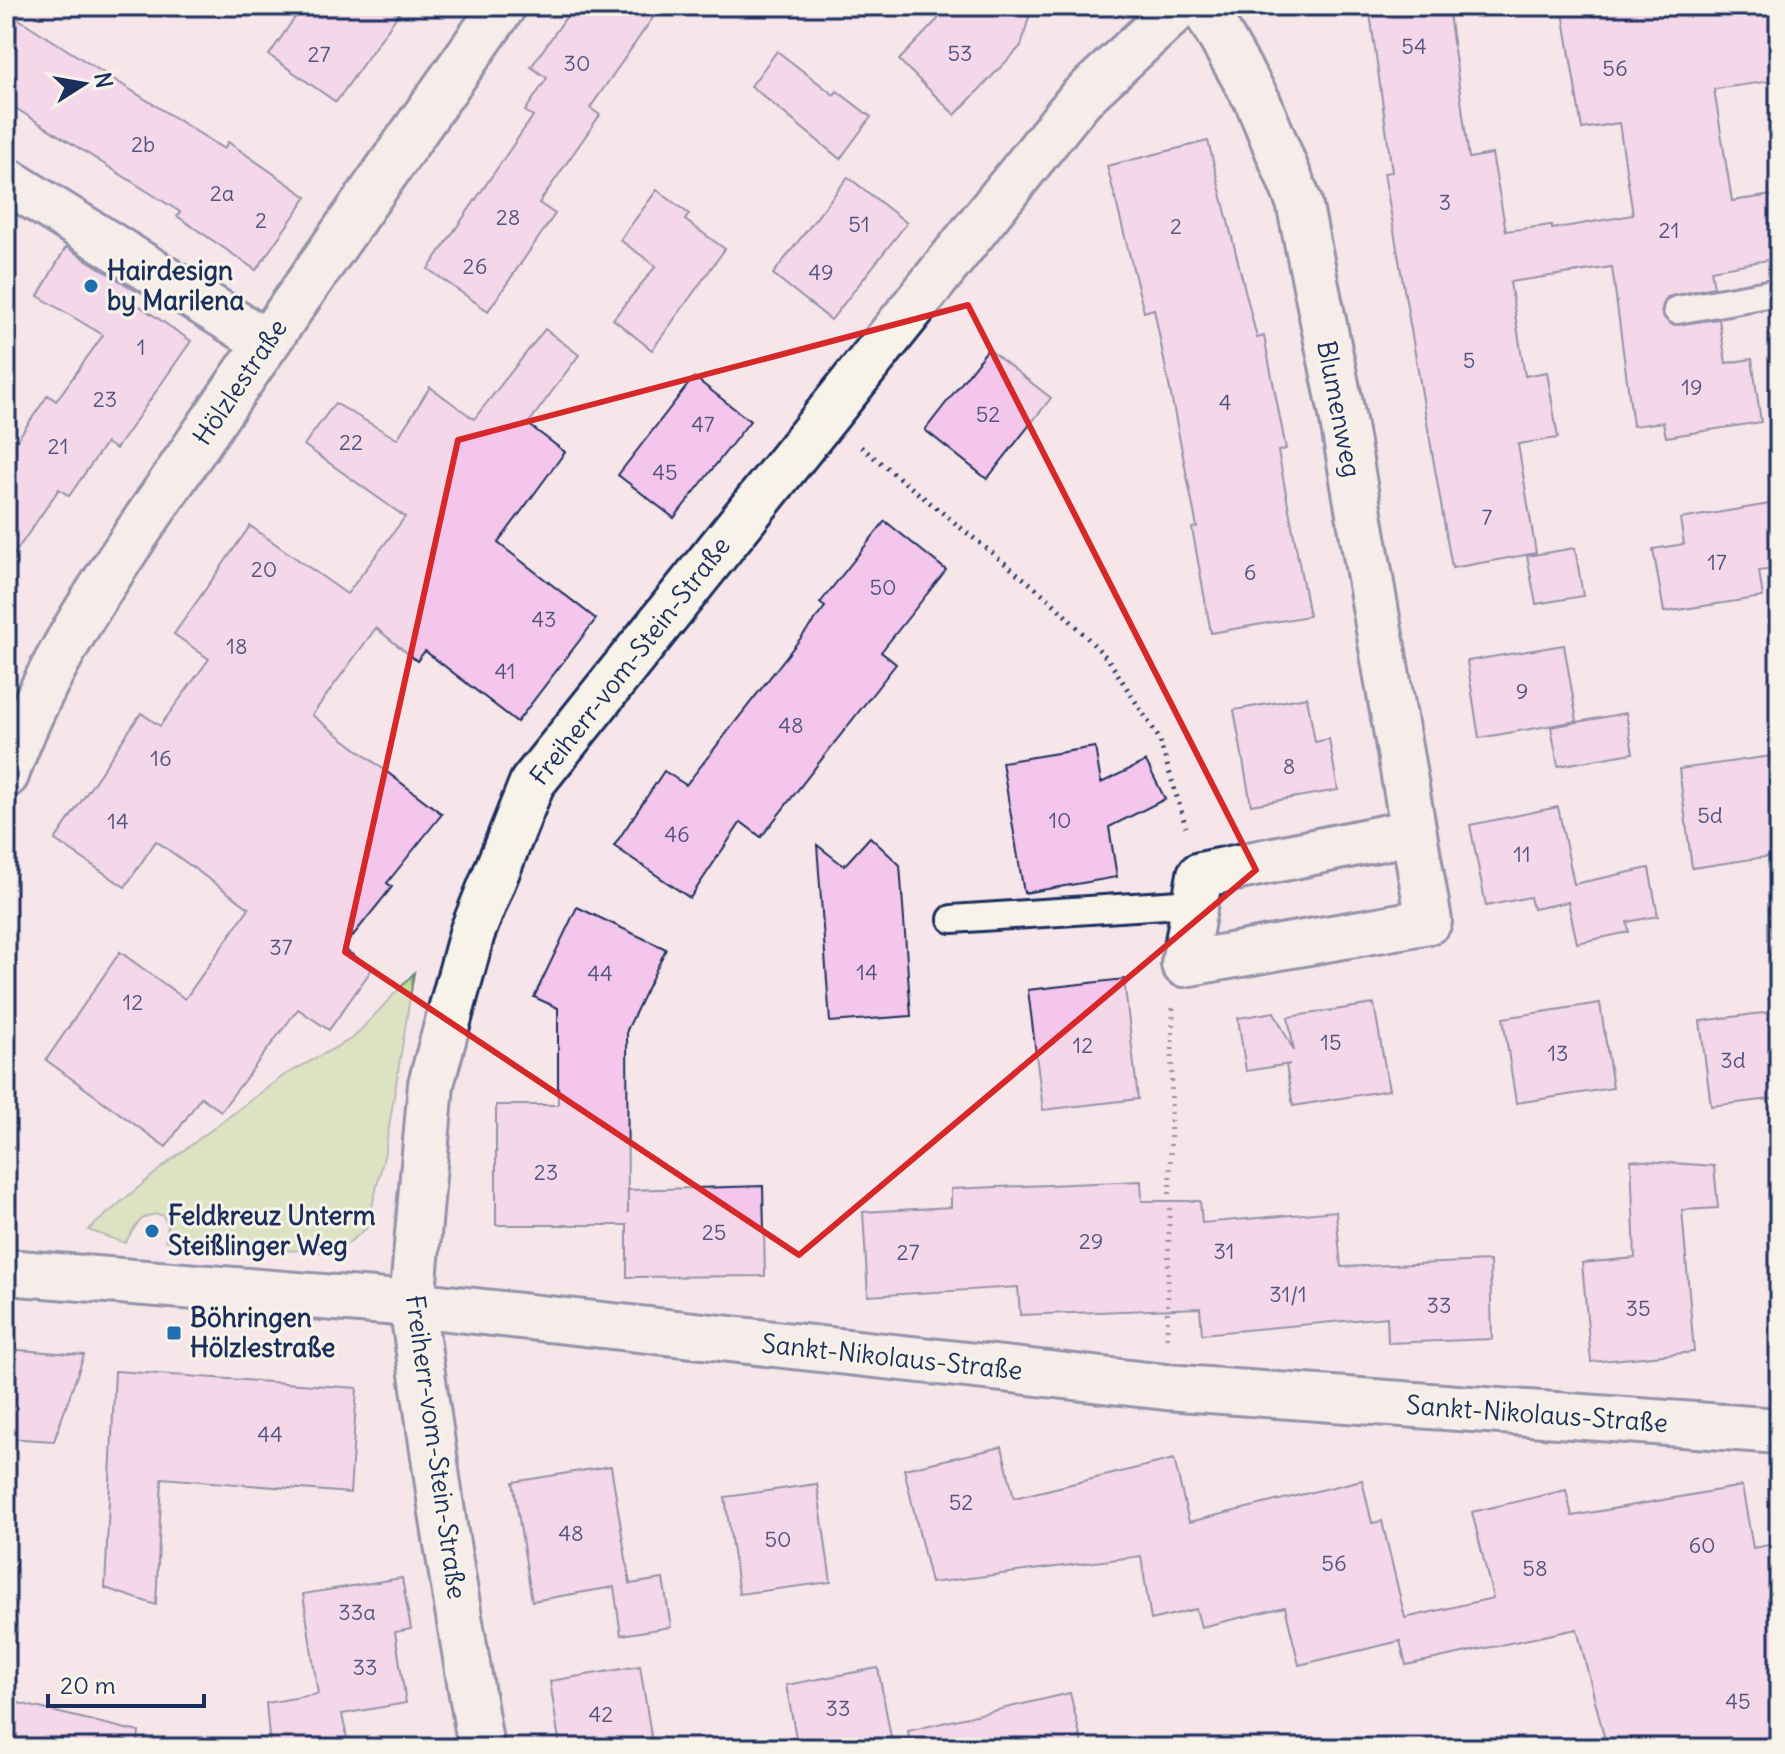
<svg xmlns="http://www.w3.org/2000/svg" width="1785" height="1754" font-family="Delius,sans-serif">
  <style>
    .green { fill: #bfde96; stroke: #6d867a; stroke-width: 2 }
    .building { fill: #f4c6eb; stroke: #1b2f5e; stroke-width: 2 }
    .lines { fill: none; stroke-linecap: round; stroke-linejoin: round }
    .service-casing { stroke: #1b2f5e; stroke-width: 32 }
    .minor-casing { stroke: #1b2f5e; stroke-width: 50 }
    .path { stroke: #1b2f5e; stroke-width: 5; stroke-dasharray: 2 6; stroke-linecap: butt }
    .service { stroke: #f7f3e8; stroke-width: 26 }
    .minor { stroke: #f7f3e8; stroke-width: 44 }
    .marked { fill: none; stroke: #d62828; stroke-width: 6; stroke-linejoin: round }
    .poi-dot { fill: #1f6fb2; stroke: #f7f3e8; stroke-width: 3 }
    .labels { text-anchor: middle; stroke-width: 6; stroke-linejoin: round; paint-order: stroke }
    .number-label { font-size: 22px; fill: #515581 }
    .poi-label { font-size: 26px; font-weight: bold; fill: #1b2f5e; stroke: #f7f3e8; text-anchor: start }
    .street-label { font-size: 26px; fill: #1b2f5e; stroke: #f7f3e8 }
  </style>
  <rect width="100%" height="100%" fill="#f6e6e9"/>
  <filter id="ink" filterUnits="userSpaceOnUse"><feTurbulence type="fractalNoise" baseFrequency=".0125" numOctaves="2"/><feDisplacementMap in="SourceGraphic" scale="16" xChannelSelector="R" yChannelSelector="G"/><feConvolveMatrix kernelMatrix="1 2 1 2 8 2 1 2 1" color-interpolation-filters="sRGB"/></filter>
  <g filter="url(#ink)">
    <!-- green -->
    <path class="green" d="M414 973 385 1152 367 1228 336 1253 181 1244 165 1240 168 1226 163 1215C141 1211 135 1227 125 1243L88 1230 171 1160 283 1076 353 1038Z"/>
    <!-- building -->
    <g class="building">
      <path d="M303 6H404L336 102 269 55Z"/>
      <path d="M574 6H661L590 108 600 115 539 203 555 214 488 311 428 269 533 116 525 111 547 78 531 67Z"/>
      <path d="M942 6H1032L1021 46 955 115 899 60 938 19Z"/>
      <path d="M1369 6H1448L1469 158 1492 154 1506 231 1552 225V229L1633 215 1619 123 1582 129 1562 6H1779V80L1714 89 1732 201 1779 194V258L1711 270 1714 287 1667 297 1661 312 1672 325 1719 319 1726 363 1752 359 1761 422 1666 437 1663 422 1633 426 1612 267 1510 282 1525 376 1547 372 1558 438 1518 444 1536 553 1452 568 1384 173 1392 172Z"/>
      <path d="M6 11 224 149 228 142 307 197 256 270 177 216 180 212 12 106 6 116Z"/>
      <path d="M777 51 834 95 837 91 871 117 840 159 751 86Z"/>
      <path d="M1208 141 1257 338 1264 336 1286 449 1278 451 1309 616 1211 633 1192 528 1197 527 1154 309 1144 312 1107 166Z"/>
      <path d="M848 177 907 223 831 320 773 274Z"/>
      <path d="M657 190 689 214 685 220 725 249 652 350 613 319 656 266 620 240Z"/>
      <path d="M66 247 136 291 131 300 191 341 116 449 106 443 69 496 59 489 6 566V456L48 395 56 401 103 335 38 296Z"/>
      <path d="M545 329 579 355 528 424 565 452 498 543 596 619 517 722 425 651 417 661 376 628 312 715 442 814 387 883 392 887 343 948 372 969 329 1030 298 1009 221 1111 201 1097 166 1147 46 1060 120 952 185 999 249 908 156 841 125 887 55 840 141 713 160 726 209 659 174 634 250 526 347 594 405 517 304 445 335 403 397 439 430 387 474 419Z"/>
      <path d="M988 349 1051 398 987 479 925 430Z"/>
      <path d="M694 377 750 421 674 518 618 475Z"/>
      <path d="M1770 504 1779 568 1759 571 1763 597 1664 612 1653 549 1684 544 1680 519Z"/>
      <path d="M885 521 946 570 881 652 896 664 761 837 741 822 690 898 614 846 664 771 686 785 825 607 820 603Z"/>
      <path d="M1575 548 1583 596 1536 604 1527 556Z"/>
      <path d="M1564 645 1577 721 1479 738 1467 661Z"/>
      <path d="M1307 697 1315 742 1329 739 1338 790 1251 805 1234 710Z"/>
      <path d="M1626 713 1633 753 1558 766 1551 727Z"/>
      <path d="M1095 747 1101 783 1146 761 1165 799 1109 827 1117 877 1024 893 1002 762Z"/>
      <path d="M1779 755V855L1692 868 1679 769Z"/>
      <path d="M1558 807 1574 884 1649 868 1658 916 1627 922 1629 932 1577 943 1568 902 1533 909 1530 897 1486 906 1470 825Z"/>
      <path d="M870 837 900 865 911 1016 830 1022 817 845 844 866Z"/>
      <path d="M577 907 666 949 627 1030 628 1213V1190L763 1186 765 1276 627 1277V1225H496V1105H558V1008L534 997Z"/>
      <path d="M1124 979 1138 1099 1043 1110 1028 990Z"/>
      <path d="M1600 1003 1613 1088 1516 1103 1503 1018Z"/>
      <path d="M1374 1004 1389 1090 1293 1106 1286 1065 1290 1064 1246 1071 1238 1018 1274 1012 1294 1051 1288 1017Z"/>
      <path d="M1779 1011V1098L1711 1106 1700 1021Z"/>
      <path d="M1631 1160 1714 1166 1718 1208 1682 1210 1694 1352 1591 1362 1582 1263 1635 1258Z"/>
      <path d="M1141 1181 1142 1201H1200L1202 1223 1336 1211 1341 1267 1490 1261 1492 1339 1388 1343 1387 1317 1202 1334 1200 1308 1020 1315 1018 1287 868 1296 863 1212 951 1207V1189Z"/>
      <path d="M6 1349 84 1355 54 1441 6 1438Z"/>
      <path d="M115 1371 357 1388 350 1493 162 1478 156 1605 105 1588Z"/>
      <path d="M1002 1447 1014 1498 1174 1459 1189 1522 1362 1480 1372 1523 1382 1521 1405 1618 1493 1598 1472 1512 1566 1490 1572 1516 1742 1486 1753 1548 1779 1543V1748H1607L1577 1629 1406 1665 1400 1641 1299 1665 1285 1607 1201 1627 1196 1609 1151 1620 1141 1556 931 1583 904 1469Z"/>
      <path d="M611 1466 630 1584 663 1579 671 1627 621 1635 614 1587 532 1601 513 1482Z"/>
      <path d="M817 1484 831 1582 739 1594 725 1497Z"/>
      <path d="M402 1578 411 1629 395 1632 406 1703 342 1714 349 1748H270L266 1703 318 1694 303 1594Z"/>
      <path d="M640 1666 653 1748H560L550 1681Z"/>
      <path d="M878 1668 893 1748H798L786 1685Z"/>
      <path d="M1070 1693 1083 1748H910L908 1731Z"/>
      <path d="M6 1700 139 1732 137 1748H6Z"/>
    </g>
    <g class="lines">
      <!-- service casing -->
      <g class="service-casing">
        <g id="service">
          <path d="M1677 310 1779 292"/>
          <path d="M952 919 1195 903"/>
        </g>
      </g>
      <!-- minor casing -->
      <g class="minor-casing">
        <g id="minor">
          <path d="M1203 6 1258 102 1299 202 1341 409 1429 921 1184 964 1200 875 1412 832"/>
          <path d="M6 180 266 342"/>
          <path d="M6 775C47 657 121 557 190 455 292 304 398 155 503 6"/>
          <path d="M6 1272 412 1304 1166 1387 1779 1431"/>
          <path d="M481 1748 444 1526 412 1304 431 1084 472 933 532 783 1080 99 1180 6"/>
        </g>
      </g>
      <!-- path -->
      <g class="path">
        <path d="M861 447 1049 599 1108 659 1159 738 1186 827"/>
        <path d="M1167 1338 1173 1008"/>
      </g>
      <!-- service -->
      <use href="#service" class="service"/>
      <!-- minor -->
      <use href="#minor" class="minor"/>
    </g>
  </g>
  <!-- marked area -->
  <path d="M0 0H1785V1754H0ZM968 305 1256 870 799 1255 345 952 458 440Z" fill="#f6e6e9" fill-opacity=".55" fill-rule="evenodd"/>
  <path class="marked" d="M968 305 1256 870 799 1255 345 952 458 440Z"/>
  <!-- markers -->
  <g class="poi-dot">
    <circle cx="91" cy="286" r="8"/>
    <circle cx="152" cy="1231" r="8"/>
    <rect x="166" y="1325" width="16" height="16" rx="4"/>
  </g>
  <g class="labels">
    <!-- number labels -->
    <g class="number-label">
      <text x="1414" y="54">54</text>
      <text x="960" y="61">53</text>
      <text x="319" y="62">27</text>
      <text x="577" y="71">30</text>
      <text x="1615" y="76">56</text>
      <text x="143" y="152">2b</text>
      <text x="222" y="201">2a</text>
      <text x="1445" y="210">3</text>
      <text x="508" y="225">28</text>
      <text x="261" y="228">2</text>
      <text x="859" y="232">51</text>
      <text x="1176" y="234">2</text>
      <text x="1669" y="238">21</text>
      <text x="475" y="274">26</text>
      <text x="821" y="280">49</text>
      <text x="141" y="355">1</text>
      <text x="1469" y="368">5</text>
      <text x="1692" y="395">19</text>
      <text x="105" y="407">23</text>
      <text x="1225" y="410">4</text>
      <text x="988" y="422">52</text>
      <text x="703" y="432">47</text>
      <text x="351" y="450">22</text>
      <text x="58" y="454">21</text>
      <text x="665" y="480">45</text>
      <text x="1487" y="525">7</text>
      <text x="1717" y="570">17</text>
      <text x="264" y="577">20</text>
      <text x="1250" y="580">6</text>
      <text x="883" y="595">50</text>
      <text x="544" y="627">43</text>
      <text x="237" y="654">18</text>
      <text x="505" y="679">41</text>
      <text x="1522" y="699">9</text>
      <text x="791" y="733">48</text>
      <text x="161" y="766">16</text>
      <text x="1289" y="774">8</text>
      <text x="1710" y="823">5d</text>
      <text x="1060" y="828">10</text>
      <text x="118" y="829">14</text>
      <text x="677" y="842">46</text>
      <text x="1522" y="862">11</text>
      <text x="281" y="955">37</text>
      <text x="867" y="980">14</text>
      <text x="600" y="981">44</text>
      <text x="133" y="1010">12</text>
      <text x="1331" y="1050">15</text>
      <text x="1083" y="1053">12</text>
      <text x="1558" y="1061">13</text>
      <text x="1733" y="1068">3d</text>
      <text x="546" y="1180">23</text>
      <text x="714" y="1240">25</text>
      <text x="1091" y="1249">29</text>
      <text x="1224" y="1259">31</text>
      <text x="908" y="1260">27</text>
      <text x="1288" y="1302">31/1</text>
      <text x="1439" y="1313">33</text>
      <text x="1638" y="1316">35</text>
      <text x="270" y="1442">44</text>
      <text x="961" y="1510">52</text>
      <text x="571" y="1541">48</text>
      <text x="778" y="1547">50</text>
      <text x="1702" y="1553">60</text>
      <text x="1334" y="1571">56</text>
      <text x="1535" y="1576">58</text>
      <text x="357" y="1620">33a</text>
      <text x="365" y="1675">33</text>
      <text x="1738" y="1709">45</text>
      <text x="838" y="1716">33</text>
      <text x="601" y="1722">42</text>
    </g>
    <!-- poi labels -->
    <g class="poi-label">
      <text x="107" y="280">Hairdesign<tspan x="107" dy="30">by Marilena</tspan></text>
      <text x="168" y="1225">Feldkreuz Unterm<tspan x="168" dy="30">Steißlinger Weg</tspan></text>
      <text x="190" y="1327">Böhringen<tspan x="190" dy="30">Hölzlestraße</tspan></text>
    </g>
    <!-- street labels -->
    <g class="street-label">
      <text transform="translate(240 382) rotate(-56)" y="9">Hölzlestraße</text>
      <text transform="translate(1339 409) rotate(79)" y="9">Blumenweg</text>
      <text transform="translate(630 661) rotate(-52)" y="9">Freiherr-vom-Stein-Straße</text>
      <text transform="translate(892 1357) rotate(6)" y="9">Sankt-Nikolaus-Straße</text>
      <text transform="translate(1537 1414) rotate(4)" y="9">Sankt-Nikolaus-Straße</text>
      <text transform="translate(436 1447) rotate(82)" y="9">Freiherr-vom-Stein-Straße</text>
    </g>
  </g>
  <!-- margin -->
  <rect width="1785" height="1754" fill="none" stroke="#f7f3e8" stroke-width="32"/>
  <rect x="16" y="16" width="1753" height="1722" fill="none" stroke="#1b2f5e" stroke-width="3" filter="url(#ink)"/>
  <!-- north arrow -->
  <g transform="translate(84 84) rotate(79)" stroke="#f7f3e8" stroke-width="6" paint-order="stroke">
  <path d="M0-6L14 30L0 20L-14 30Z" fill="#1b2f5e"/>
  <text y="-12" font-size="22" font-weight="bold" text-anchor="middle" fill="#1b2f5e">N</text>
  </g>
  <!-- scale -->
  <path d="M48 1694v12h156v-12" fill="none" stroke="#1b2f5e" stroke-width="4"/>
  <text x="60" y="1694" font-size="24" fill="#1b2f5e" stroke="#f7f3e8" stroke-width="6" paint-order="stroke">20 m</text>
</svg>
